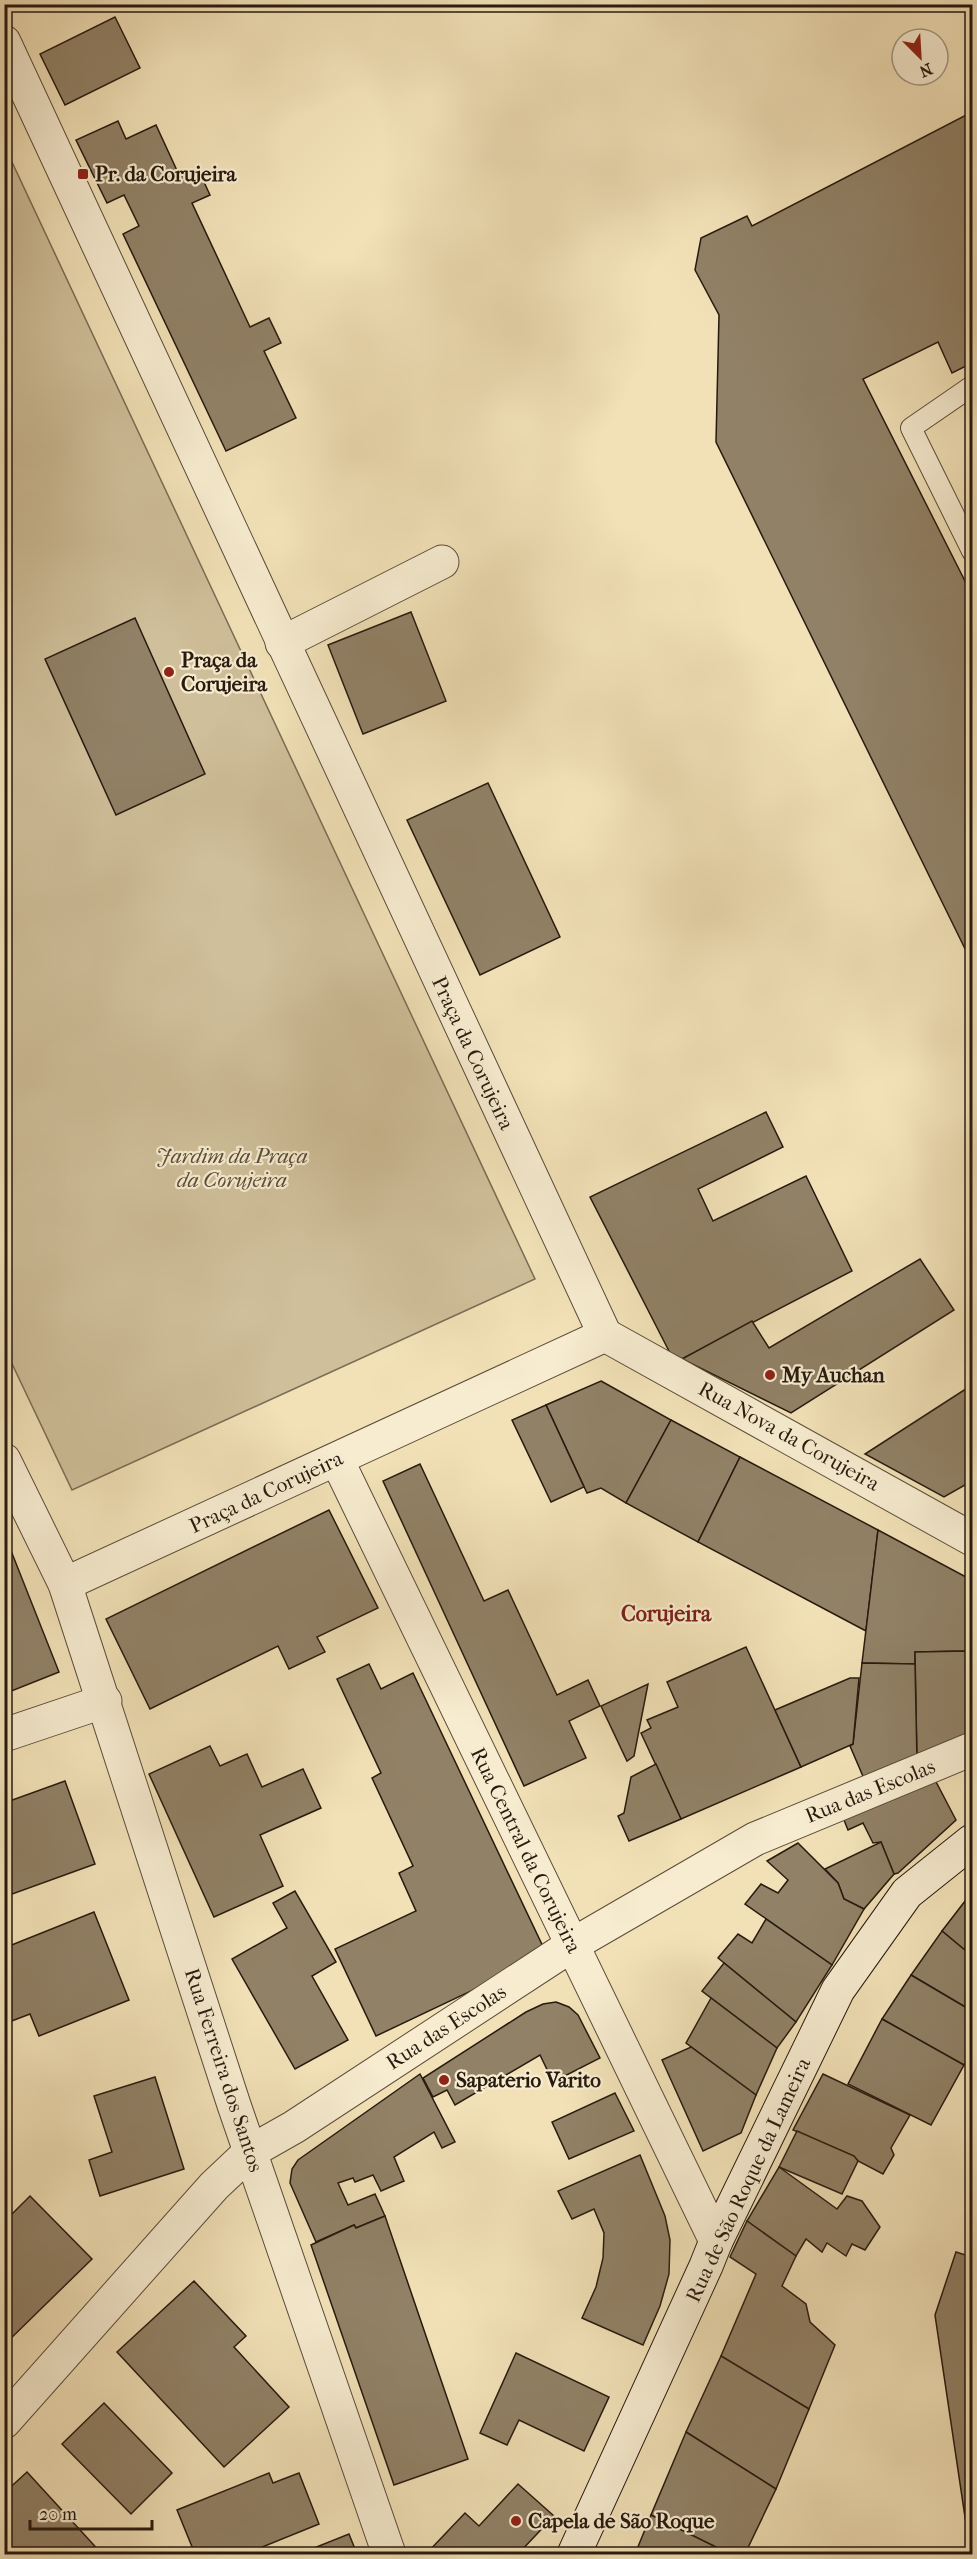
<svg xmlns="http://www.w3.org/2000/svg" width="977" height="2559" font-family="'IM FELL French Canon',serif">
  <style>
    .green { fill: #cfbf9a; stroke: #7b6c54; stroke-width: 1.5 }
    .building { fill: #918166; stroke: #271a0f; stroke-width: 1.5 }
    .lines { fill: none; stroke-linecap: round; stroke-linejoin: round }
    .service-casing { stroke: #5a4c39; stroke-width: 22 }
    .minor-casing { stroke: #5a4c39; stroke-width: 35 }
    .tertiary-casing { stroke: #5a4c39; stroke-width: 35 }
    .secondary-casing { stroke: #271a0f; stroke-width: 35 }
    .service { stroke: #f7ecd0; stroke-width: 20 }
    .minor { stroke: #f7ecd0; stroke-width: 33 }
    .tertiary { stroke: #f7ecd0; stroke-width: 33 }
    .secondary { stroke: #f7ecd0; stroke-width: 33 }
    .poi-dot { fill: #8f2418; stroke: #f7ecd0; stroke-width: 2 }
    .labels { text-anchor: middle; stroke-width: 4.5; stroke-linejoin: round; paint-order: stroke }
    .poi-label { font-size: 21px; font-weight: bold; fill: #271a0f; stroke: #f7ecd0; text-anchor: start }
    .street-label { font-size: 21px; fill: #271a0f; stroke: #f7ecd0 }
    .park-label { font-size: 21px; font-style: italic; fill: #594c39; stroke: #f7ecd0 }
    .neighbourhood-label { font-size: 22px; font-weight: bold; fill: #7a1f14; stroke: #f7ecd0 }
  </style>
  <rect width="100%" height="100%" fill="#f2e1b7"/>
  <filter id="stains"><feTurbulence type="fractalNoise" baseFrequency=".00333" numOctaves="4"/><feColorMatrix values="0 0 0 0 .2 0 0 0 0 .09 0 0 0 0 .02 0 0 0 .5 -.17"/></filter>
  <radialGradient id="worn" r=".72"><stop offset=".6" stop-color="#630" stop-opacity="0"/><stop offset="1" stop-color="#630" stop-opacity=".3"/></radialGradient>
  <!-- green -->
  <path class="green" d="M4 145 535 1279 72 1490 5 1349Z"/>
  <!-- building -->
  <g class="building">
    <path d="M115 17 140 68 65 105 40 54Z"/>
    <path d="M972 112V363L952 373 938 342 863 379 972 595V963L716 442 719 315 695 270 701 238 747 216 752 226Z"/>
    <path d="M118 121 126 139 156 125 180 177 198 169 210 195 192 203 250 327 269 318 281 343 264 351 296 418 226 451 123 234 139 226 124 195 107 203 76 140Z"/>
    <path d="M411 612 446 701 363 734 328 645Z"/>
    <path d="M135 618 205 774 116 815 45 659Z"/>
    <path d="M488 783 560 937 480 975 407 820Z"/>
    <path d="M766 1112 783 1147 698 1189 713 1221 806 1176 852 1271 682 1359 670 1353 590 1197Z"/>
    <path d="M920 1259 954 1310 791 1413 682 1359 752 1321 769 1348Z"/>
    <path d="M601 1381 671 1420 626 1503 601 1488 587 1493 546 1405Z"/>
    <path d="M972 1385V1481L944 1497 865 1454Z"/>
    <path d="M546 1405 584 1487 551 1502 512 1420Z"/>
    <path d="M671 1420 740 1457 698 1542 626 1503Z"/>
    <path d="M740 1457 878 1530 866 1631 698 1542Z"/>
    <path d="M420 1464 484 1601 508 1590 557 1695 588 1680 600 1706 569 1721 586 1758 524 1786 383 1481Z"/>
    <path d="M329 1510 378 1608 317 1637 325 1652 289 1669 278 1646 150 1709 106 1619Z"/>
    <path d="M878 1530 966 1577 967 1651 915 1652V1664L862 1663Z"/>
    <path d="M4 1533 59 1672 4 1694Z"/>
    <path d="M966 1577 972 1580V1621H966Z"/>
    <path d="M967 1646H972V1741L968 1743Z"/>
    <path d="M746 1647 801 1767 681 1819 641 1733 651 1728 647 1720 678 1707 667 1682Z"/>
    <path d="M967 1651 968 1740 917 1761 915 1652Z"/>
    <path d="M862 1663 915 1664 917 1761 865 1781 850 1746 853 1744Z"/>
    <path d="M369 1664 381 1689 413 1673 547 1955 376 2036 335 1949 416 1911 399 1873 413 1866 372 1778 381 1773 337 1679Z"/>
    <path d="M850 1678H859L853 1744 801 1767 775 1710Z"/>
    <path d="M648 1684 634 1756 627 1761 601 1706Z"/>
    <path d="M210 1746 220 1766 247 1754 262 1787 303 1769 321 1808 260 1835 283 1886 214 1917 149 1774Z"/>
    <path d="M656 1764 681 1819 629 1841 618 1816 624 1813 631 1777Z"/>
    <path d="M934 1778 956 1820 898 1873 894 1874 881 1842 873 1843 863 1823 848 1830 842 1815Z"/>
    <path d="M65 1781 95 1864 4 1897V1803Z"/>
    <path d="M881 1842 894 1874 864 1909 844 1899 838 1883 825 1869Z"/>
    <path d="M798 1843 838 1883 844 1899 864 1909 832 1965 745 1904 761 1884 778 1893 788 1880 767 1861Z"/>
    <path d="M295 1891 336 1962 312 1976 348 2040 295 2069 232 1959 287 1928 273 1903Z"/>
    <path d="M972 1892V1956L942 1931Z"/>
    <path d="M94 1912 129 2000 39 2036 30 2014 4 2024V1948Z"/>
    <path d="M766 1919 832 1965 796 2022 718 1958 738 1934 752 1943Z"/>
    <path d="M942 1931 972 1956V2011L911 1975Z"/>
    <path d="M724 1963 796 2022 777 2048 702 1991Z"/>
    <path d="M911 1975 972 2011V2053L964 2065 882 2019Z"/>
    <path d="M711 1998 777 2048 756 2095 686 2043Z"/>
    <path d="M556 2002 569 2007 578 2015 600 2058 553 2082 540 2055 455 2105 447 2090 433 2097 423 2078 526 2012 543 2004Z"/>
    <path d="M882 2019 964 2065 931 2125 848 2084Z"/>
    <path d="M691 2047 756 2095 741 2133 703 2151 662 2060Z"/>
    <path d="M420 2074 455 2142 442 2148 434 2132 394 2157 404 2181 381 2191 373 2175 355 2182 353 2178 338 2183 348 2205 375 2194 385 2216 356 2228 354 2225 316 2242 290 2183 292 2169 298 2160Z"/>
    <path d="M823 2074 910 2115 891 2148 894 2155 883 2174 858 2161 854 2156 793 2130Z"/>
    <path d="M155 2077 184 2169 100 2196 89 2160 112 2152 94 2096Z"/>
    <path d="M615 2093 634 2131 569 2159 552 2122Z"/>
    <path d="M797 2131 854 2156 858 2161 842 2194 779 2167Z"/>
    <path d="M640 2155 665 2216 670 2240 669 2274 660 2306 643 2345 582 2318 596 2287 603 2258 604 2233 594 2209 572 2219 558 2191Z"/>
    <path d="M779 2167 837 2209 847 2196 862 2201 880 2227 865 2250 852 2244 846 2256 827 2243 822 2252 806 2239 796 2256 747 2221Z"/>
    <path d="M30 2196 92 2259 4 2345V2222Z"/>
    <path d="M385 2216 468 2459 394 2485 311 2245 354 2225 356 2228Z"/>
    <path d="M747 2221 796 2256 782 2286 806 2304 810 2322 835 2345 809 2409 721 2356 756 2274 730 2257Z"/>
    <path d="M956 2252 972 2257V2544H969L935 2315Z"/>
    <path d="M194 2281 246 2336 234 2347 289 2407 224 2467 117 2352Z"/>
    <path d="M516 2353 609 2397 584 2451 519 2420 507 2445 480 2433Z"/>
    <path d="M721 2356 809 2409 776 2489 686 2432Z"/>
    <path d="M104 2403 172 2473 131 2514 62 2444Z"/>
    <path d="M686 2432 776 2489 745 2554H730L651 2515Z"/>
    <path d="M27 2472 102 2554H4V2537L8 2533 4 2529V2493Z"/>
    <path d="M269 2473 273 2483 299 2473 319 2524 245 2554H195L177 2510Z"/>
    <path d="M518 2484 554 2516 518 2554H426L465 2513 479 2526Z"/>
    <path d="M651 2515 730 2554H635Z"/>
    <path d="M349 2534 357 2554H299Z"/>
  </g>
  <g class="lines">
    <!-- service casing -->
    <g class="service-casing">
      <path id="service" d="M972 386 911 428 972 551"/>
    </g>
    <!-- minor casing -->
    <g class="minor-casing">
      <g id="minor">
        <path d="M282 643 442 562"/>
        <path d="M605 1335 972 1539"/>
        <path d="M337 1460 716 2241"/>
        <path d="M4 1735 105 1701"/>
      </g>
    </g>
    <!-- tertiary casing -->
    <g class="tertiary-casing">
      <g id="tertiary">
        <path d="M4 42 605 1335 65 1584"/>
        <path d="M4 1460 65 1584 234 2105 389 2554"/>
        <path d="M4 2422 214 2186 250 2152 294 2127 572 1945 755 1839 972 1749"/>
      </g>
    </g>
    <!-- secondary casing -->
    <g class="secondary-casing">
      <path id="secondary" d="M574 2554 706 2266 716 2241 838 1990 907 1893 972 1841"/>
    </g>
    <!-- service -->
    <use href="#service" class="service"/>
    <!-- minor -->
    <use href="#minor" class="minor"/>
    <!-- tertiary -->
    <use href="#tertiary" class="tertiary"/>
    <!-- secondary -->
    <use href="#secondary" class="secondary"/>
  </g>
  <!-- markers -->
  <g class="poi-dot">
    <rect x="77" y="168" width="12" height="12" rx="3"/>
    <circle cx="169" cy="672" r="6"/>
    <circle cx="770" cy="1375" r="6"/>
    <circle cx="444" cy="2080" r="6"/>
    <circle cx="516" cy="2521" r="6"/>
  </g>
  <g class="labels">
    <!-- poi labels -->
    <g class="poi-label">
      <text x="95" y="181">Pr. da Corujeira</text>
      <text x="181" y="667">Praça da<tspan x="181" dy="24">Corujeira</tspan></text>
      <text x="782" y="1382">My Auchan</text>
      <text x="456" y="2087">Sapaterio Varito</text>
      <text x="528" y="2528">Capela de São Roque</text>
    </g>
    <!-- street labels -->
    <g class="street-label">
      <text transform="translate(473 1053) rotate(65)" y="7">Praça da Corujeira</text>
      <text transform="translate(789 1436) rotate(29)" y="7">Rua Nova da Corujeira</text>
      <text transform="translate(266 1492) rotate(-25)" y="7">Praça da Corujeira</text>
      <text transform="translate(870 1791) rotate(-22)" y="7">Rua das Escolas</text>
      <text transform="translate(526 1850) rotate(64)" y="7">Rua Central da Corujeira</text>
      <text transform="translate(446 2027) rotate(-33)" y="7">Rua das Escolas</text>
      <text transform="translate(224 2070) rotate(72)" y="7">Rua Ferreira dos Santos</text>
      <text transform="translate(748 2180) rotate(-65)" y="7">Rua de São Roque da Lameira</text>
    </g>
    <!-- park labels -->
    <g class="park-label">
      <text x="232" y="1163">Jardim da Praça<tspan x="232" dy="24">da Corujeira</tspan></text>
    </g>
    <!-- neighbourhood labels -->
    <g class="neighbourhood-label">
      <text x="666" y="1621">Corujeira</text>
    </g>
  </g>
  <!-- margin -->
  <rect width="977" height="2559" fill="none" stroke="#f2e1b7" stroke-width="24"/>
  <rect x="6" y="6" width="965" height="2547" fill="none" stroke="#271a0f" stroke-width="3"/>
  <rect x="12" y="12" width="953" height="2535" fill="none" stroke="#271a0f" stroke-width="1.5"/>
  <!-- north arrow -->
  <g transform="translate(920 57) rotate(156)"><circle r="28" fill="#f7ecd0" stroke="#a49883" stroke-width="1.5"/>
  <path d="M0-4.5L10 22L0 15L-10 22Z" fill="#8f2418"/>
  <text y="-9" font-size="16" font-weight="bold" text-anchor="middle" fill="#271a0f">N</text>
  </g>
  <!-- scale -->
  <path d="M30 2520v9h122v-9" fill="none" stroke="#271a0f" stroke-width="3"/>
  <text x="39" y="2520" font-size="18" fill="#271a0f" stroke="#f7ecd0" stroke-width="4.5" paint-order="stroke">20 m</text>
  <rect width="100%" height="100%" filter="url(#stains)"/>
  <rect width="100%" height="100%" fill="url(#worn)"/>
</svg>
